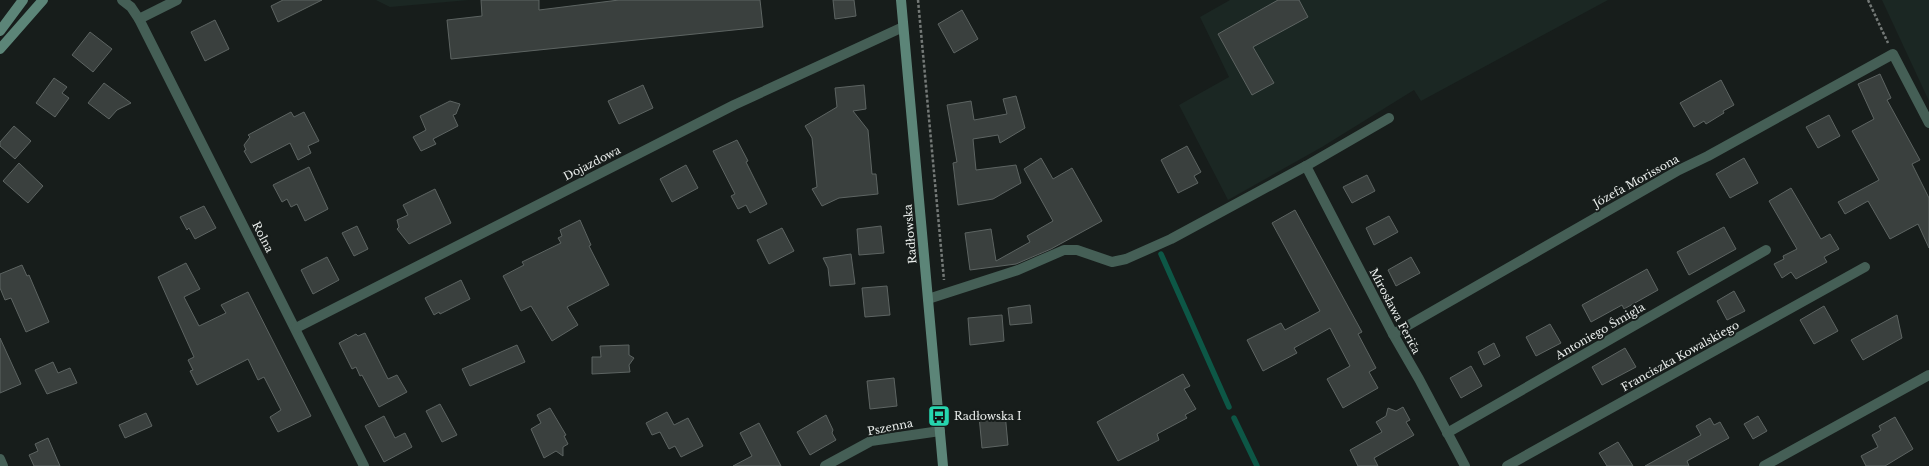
<svg xmlns="http://www.w3.org/2000/svg" width="1929" height="466" font-family="'Libre Baskerville',serif">
  <style>
    .built { fill: #1b2723 }
    .lines { fill: none; stroke-linecap: round; stroke-linejoin: round }
    .stream { stroke: #0d5746; stroke-width: 5.5 }
    .building { fill: #3a403e; stroke: #5d6462 }
    .path { stroke: #747977; stroke-width: 2.5; stroke-dasharray: 3 2; stroke-linecap: butt }
    .lane { stroke: #455f56; stroke-width: 10 }
    .street { stroke: #455f56; stroke-width: 10 }
    .secondary { stroke: #5c8578; stroke-width: 10 }
    .labels { text-anchor: middle; stroke-width: 4; stroke-linejoin: round; paint-order: stroke }
    .street-label { font-size: 11px; fill: #eaeeec; stroke: #171d1b }
    .poi-label { font-size: 11px; fill: #eaeeec; stroke: #171d1b; text-anchor: start }
  </style>
  <rect width="100%" height="100%" fill="#171d1b"/>
  <!-- built -->
  <g class="built">
    <path d="M376 0H469L390 7Z"/>
    <path d="M1230 0H1608L1421 101 1414 90 1322 147 1228 200 1179 105 1229 77 1200 17Z"/>
    <path d="M1882 0H1929V101Z"/>
  </g>
  <g class="lines">
    <!-- stream -->
    <g class="stream">
      <path d="M1161 254 1229 407"/>
      <path d="M1234 418 1257 466"/>
    </g>
  </g>
  <!-- building -->
  <g class="building">
    <path d="M283 0H322L278 22 271 6Z"/>
    <path d="M481 0H539V10L619 0H760L763 27 451 59 447 20 482 16Z"/>
    <path d="M833 0H854L856 16 835 19Z"/>
    <path d="M1278 0H1299L1308 17 1253 47 1274 83 1252 95 1218 34Z"/>
    <path d="M962 10 978 39 954 53 938 24Z"/>
    <path d="M215 20 229 49 205 61 191 32Z"/>
    <path d="M90 32 112 49 93 72 72 55Z"/>
    <path d="M1880 74 1891 98 1887 100 1920 160 1912 164 1929 198V248L1918 224 1890 239 1868 201 1845 214 1838 202 1879 180 1852 131 1874 119 1858 84Z"/>
    <path d="M54 78 67 87 62 93 69 98 55 117 36 103Z"/>
    <path d="M1721 80 1734 105 1723 111 1724 113 1706 124 1704 121 1694 127 1680 103Z"/>
    <path d="M104 83 131 103 117 110 109 119 88 103Z"/>
    <path d="M643 85 653 108 619 124 608 101Z"/>
    <path d="M864 85 866 109 853 111 868 130 872 174H876L878 194 839 198 822 206 812 189 817 187 812 138 805 126 837 107 835 88Z"/>
    <path d="M1016 96 1025 128 1000 143 998 135 973 139 976 170 1016 165 1021 183 993 199 958 205 953 163 957 162 947 105 971 101 974 120 1007 114 1003 99Z"/>
    <path d="M450 101 460 104 456 114 453 115 458 126 433 139 436 144 421 151 413 137 426 130 420 116Z"/>
    <path d="M291 112 294 117 304 112 319 141 308 146 311 153 298 160 290 143 251 163 244 151 246 150 244 145 250 137 248 135Z"/>
    <path d="M1829 115 1840 136 1818 148 1806 127Z"/>
    <path d="M14 126 31 141 15 159 0 146V142Z"/>
    <path d="M737 140 748 161 746 162 767 204 750 213 746 205 738 209 731 196 735 194 713 151Z"/>
    <path d="M1187 146 1201 172 1194 176 1198 183 1178 193 1161 160Z"/>
    <path d="M1041 158 1053 179 1072 168 1102 221 1051 249 1016 264 970 270 965 233 991 229 996 261 1030 242 1027 236 1053 221 1024 169Z"/>
    <path d="M1744 158 1758 183 1730 198 1716 174Z"/>
    <path d="M19 163 43 186 28 203 3 181Z"/>
    <path d="M686 165 698 188 672 202 660 179Z"/>
    <path d="M309 167 328 209 305 221 297 204 291 207 287 199 282 202 273 185Z"/>
    <path d="M1367 175 1375 191 1352 203 1343 187Z"/>
    <path d="M1791 188 1821 239 1830 234 1839 249 1824 257 1827 262 1796 279 1791 272 1782 278 1774 264 1784 259 1783 256 1797 249 1769 201Z"/>
    <path d="M435 189 451 223 409 244 397 229 399 227 397 220 408 215 403 205Z"/>
    <path d="M204 206 216 228 195 239 189 228 187 230 180 217Z"/>
    <path d="M1295 210 1362 332 1358 334 1376 368 1369 372 1378 388 1343 408 1327 379 1350 366 1330 328 1294 348 1297 353 1263 371 1247 340 1281 323 1285 330 1320 311 1272 223Z"/>
    <path d="M1389 216 1398 232 1374 245 1366 228Z"/>
    <path d="M580 220 591 245 589 246 609 285 567 307 578 325 552 341 531 306 521 311 503 276 524 265 522 262 561 243 558 238 562 236 560 230Z"/>
    <path d="M357 226 368 249 354 256 342 233Z"/>
    <path d="M881 226 884 253 859 255 857 229Z"/>
    <path d="M1724 227 1736 249 1689 275 1677 252Z"/>
    <path d="M782 228 794 251 769 264 757 240Z"/>
    <path d="M851 254 855 284 830 286 828 268 823 258Z"/>
    <path d="M327 257 339 280 313 294 301 270Z"/>
    <path d="M1411 257 1420 273 1396 286 1388 270Z"/>
    <path d="M186 263 200 289 184 297 199 326 226 313 221 305 248 292 311 416 278 432 270 417 281 410 264 377 258 380 248 359 197 385 190 371 193 370 188 360 194 357 158 277Z"/>
    <path d="M22 265 27 276 29 275 49 322 26 332 11 298 5 300 0 288V274Z"/>
    <path d="M1647 269 1658 290 1624 309 1622 305 1591 322 1582 305Z"/>
    <path d="M461 280 470 299 440 314 439 312 434 315 425 298Z"/>
    <path d="M887 286 890 315 865 317 862 288Z"/>
    <path d="M1734 291 1745 311 1727 320 1717 301Z"/>
    <path d="M1030 305 1032 323 1010 325 1008 308Z"/>
    <path d="M1824 306 1838 331 1814 344 1800 320Z"/>
    <path d="M1002 315 1004 341 970 345 968 318Z"/>
    <path d="M1897 315 1902 338 1863 360 1851 340Z"/>
    <path d="M1550 324 1561 343 1536 356 1526 337Z"/>
    <path d="M365 333 388 379 397 375 407 392 379 407 362 375 360 376 356 367 352 369 339 343 356 334 358 336Z"/>
    <path d="M0 338 21 384 0 393Z"/>
    <path d="M1494 343 1500 356 1484 365 1478 352Z"/>
    <path d="M517 345 525 362 470 386 462 369Z"/>
    <path d="M629 345V355L634 358 629 365 630 372 592 374V357H601L600 346Z"/>
    <path d="M1625 348 1636 367 1602 385 1592 367Z"/>
    <path d="M53 362 58 373 70 368 77 383 47 394 35 370Z"/>
    <path d="M1471 366 1482 386 1461 398 1450 378Z"/>
    <path d="M1183 374 1190 386 1184 389 1196 409 1185 415 1187 418 1157 434 1159 440 1118 461 1097 422Z"/>
    <path d="M894 378 897 406 870 409 867 381Z"/>
    <path d="M440 404 457 435 442 442 426 411Z"/>
    <path d="M1403 407 1410 420 1406 422 1414 435 1374 458 1378 466H1358L1350 450 1382 432 1376 422 1386 416 1388 408 1396 411Z"/>
    <path d="M550 408 566 435 564 436 568 444 563 447V456L556 451 544 458 531 429 541 423 537 415Z"/>
    <path d="M667 412 674 425 688 418 703 446 681 457 675 446 669 449 660 432 652 435 646 423Z"/>
    <path d="M146 413 152 426 125 438 119 425Z"/>
    <path d="M1005 413 1008 445 982 448 979 416Z"/>
    <path d="M826 415 833 430 832 433 836 440 810 455 797 432Z"/>
    <path d="M384 416 395 438 405 433 412 447 384 462 365 426Z"/>
    <path d="M1758 416 1767 431 1753 439 1744 424Z"/>
    <path d="M1895 417 1913 449 1885 466H1866L1861 456 1878 447 1872 435 1881 430 1879 426Z"/>
    <path d="M1710 418 1714 425 1720 422 1729 438 1687 461 1689 466H1645L1701 435 1696 426Z"/>
    <path d="M759 423 781 466H733L752 456 740 433Z"/>
    <path d="M48 438 60 466H34L29 455 38 451 35 444Z"/>
    <path d="M1618 442 1633 466H1607L1599 453Z"/>
  </g>
  <g class="lines">
    <!-- path -->
    <g class="path">
      <path d="M918 0 944 280"/>
      <path d="M1868 0 1888 43"/>
    </g>
    <!-- lane -->
    <path class="lane" d="M928 299 1018 270 1064 250H1077L1112 262 1126 259 1171 239 1306 166 1389 118"/>
    <!-- street -->
    <g class="street">
      <path d="M122 0 131 7 139 19 364 466"/>
      <path d="M139 19 177 0"/>
      <path d="M1306 166 1393 334 1419 379 1465 466"/>
      <path d="M296 328 734 105 903 27"/>
      <path d="M1393 334 1679 170 1708 156 1893 54 1929 123"/>
      <path d="M1447 433 1766 250"/>
      <path d="M0 459 3 466"/>
      <path d="M825 466 871 441 940 431"/>
      <path d="M1507 466 1865 267"/>
      <path d="M1764 466 1929 375"/>
    </g>
    <!-- secondary -->
    <g class="secondary">
      <path d="M901 0 943 466"/>
      <path d="M0 31 23 0"/>
      <path d="M0 49 43 0"/>
    </g>
  </g>
  <!-- icons -->
  <defs>
    <g id="bus-square" transform="scale(1.15)"><rect x="-9" y="-9" width="18" height="18" rx="4" fill="#26d5ae" stroke="#171d1b"/><path d="M-5-6H5V4H4V6H2V4H-2V6H-4V4H-5ZM-3.5-4V0h7V-4ZM-3.5 1.2v1.5H-2V1.2ZM2 1.2v1.5H3.5V1.2Z" fill="#111"/></g>
  </defs>
  <g fill-rule="evenodd">
    <use href="#bus-square" x="939" y="416"/>
  </g>
  <g class="labels">
    <!-- street labels -->
    <g class="street-label">
      <text transform="translate(592 163) rotate(-27)" y="4">Dojazdowa</text>
      <text transform="translate(1636 181) rotate(-29)" y="4">Józefa Morissona</text>
      <text transform="translate(910 234) rotate(-95)" y="4">Radłowska</text>
      <text transform="translate(263 237) rotate(63)" y="4">Rolna</text>
      <text transform="translate(1395 311) rotate(62)" y="4">Mirosława Feriča</text>
      <text transform="translate(1600 331) rotate(-30)" y="4">Antoniego Śmigla</text>
      <text transform="translate(1680 356) rotate(-29)" y="4">Franciszka Kowalskiego</text>
      <text transform="translate(890 427) rotate(-11)" y="4">Pszenna</text>
    </g>
    <!-- poi labels -->
    <g class="poi-label">
      <text x="954" y="420">Radłowska I</text>
    </g>
  </g>
</svg>
